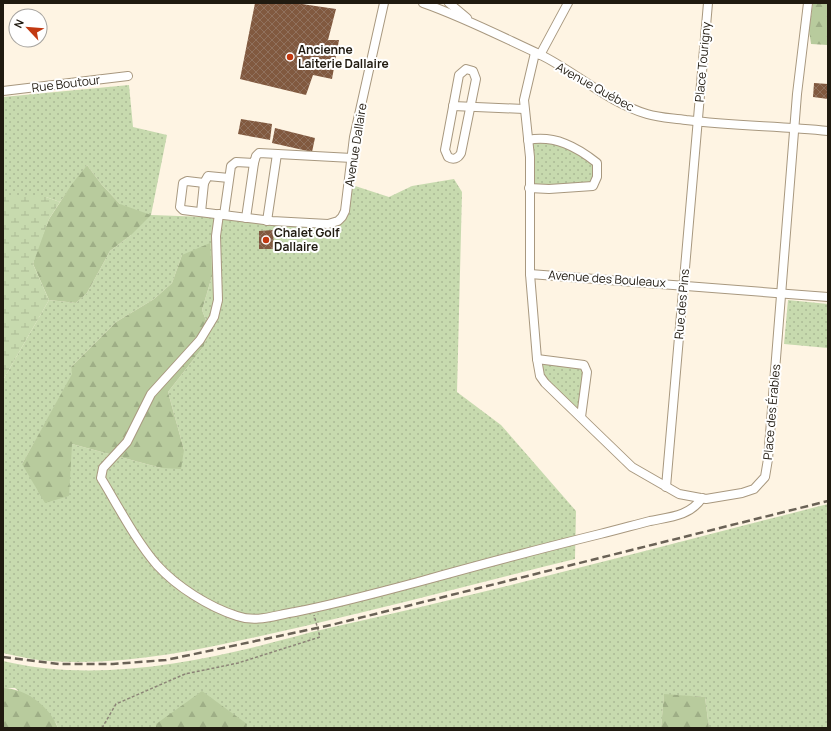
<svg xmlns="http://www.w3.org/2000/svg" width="831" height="731" font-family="Manrope,sans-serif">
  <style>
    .green { fill: url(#green-dots); fill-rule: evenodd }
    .forest { fill: url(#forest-firs) }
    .wetland { fill: url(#wetland-marsh) }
    .building { fill: url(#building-cross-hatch) }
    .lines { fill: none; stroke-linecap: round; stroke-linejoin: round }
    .minor-casing { stroke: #a8987f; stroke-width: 10 }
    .path { stroke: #8c8477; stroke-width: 1.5; stroke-dasharray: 3 2; stroke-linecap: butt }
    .minor { stroke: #fff; stroke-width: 8 }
    .rail { stroke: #6a6256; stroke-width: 2.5; stroke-dasharray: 8 4; stroke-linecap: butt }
    .poi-dot { fill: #c23911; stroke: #fff; stroke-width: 1.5 }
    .labels { text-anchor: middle; stroke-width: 4; stroke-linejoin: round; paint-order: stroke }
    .poi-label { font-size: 12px; font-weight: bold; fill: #201a10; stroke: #fff; text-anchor: start }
    .street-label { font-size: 12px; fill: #201a10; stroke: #fff }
  </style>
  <defs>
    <pattern id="green-dots" width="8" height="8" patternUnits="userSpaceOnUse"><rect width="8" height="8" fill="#c7daae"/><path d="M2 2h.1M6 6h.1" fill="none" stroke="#abba95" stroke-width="1.8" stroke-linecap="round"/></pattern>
    <pattern id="forest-firs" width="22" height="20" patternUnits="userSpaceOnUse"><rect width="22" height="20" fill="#b8cb9d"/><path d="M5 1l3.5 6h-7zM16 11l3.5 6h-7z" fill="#9eae86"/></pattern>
    <pattern id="wetland-marsh" width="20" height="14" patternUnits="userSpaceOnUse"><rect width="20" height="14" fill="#c7daae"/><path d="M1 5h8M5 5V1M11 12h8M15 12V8" fill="none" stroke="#abba95"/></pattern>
    <pattern id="building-cross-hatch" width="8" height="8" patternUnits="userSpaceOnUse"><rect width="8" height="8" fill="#81593f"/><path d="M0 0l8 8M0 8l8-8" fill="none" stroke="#90715d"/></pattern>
  </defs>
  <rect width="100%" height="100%" fill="#fef4e3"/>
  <!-- green -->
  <g class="green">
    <path d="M129 85 133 127 167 135 151 215 321 221 334 219 340 213 349 184 389 197 412 186 454 179 462 192 457 392 501 425 576 511 575 559C485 581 395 605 305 626 220 645 135 667 48 661 33 660 18 656 3 653V380L49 300 76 303 87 293 110 251 131 235 120 204 102 185 87 165 60 202 46 197H3V97ZM182 255 212 276 202 310 209 328 204 346 168 392 184 450 161 468 72 444 22 464 73 374 71 367 116 322 154 299 172 283Z"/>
    <path d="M528 140 559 141 597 163 593 186 529 188Z"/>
    <path d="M788 300 828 304V348L784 344Z"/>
    <path d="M537 359 584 365 581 417 545 383Z"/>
    <path d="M828 504V728H709L705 697 664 695 661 728H246V724H156V728H58L56 723 15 688H3V661C87 681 177 666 259 646 283 640 306 633 329 628 496 591 662 546 828 504Z"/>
  </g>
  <!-- forest -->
  <g class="forest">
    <path d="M813 3H828V45L811 44 809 30Z"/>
    <path d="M87 165 102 185 120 204 151 215 131 235 110 251 87 293 76 303 49 300 33 264 36 252 49 219 72 184Z"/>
    <path d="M210 243 212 276 202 310 209 328 204 346 168 392 184 450 181 469 161 468 72 444 69 496 45 503 22 464 72 374 71 367 116 322 154 299 172 283 182 255Z"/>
    <path d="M3 688C27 689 49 706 58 728H3Z"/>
    <path d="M202 691 247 724 246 728H156V724Z"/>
    <path d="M664 694 705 697 709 728H661Z"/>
  </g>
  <!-- wetland -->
  <path class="wetland" d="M3 197H46L60 202 49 219 33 264 49 300 3 380Z"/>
  <!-- building -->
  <g class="building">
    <path d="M255 3H295L336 9 328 40H339L332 79 313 75 306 95 240 79Z"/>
    <path d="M814 83 828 84V99L813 97Z"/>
    <path d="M241 119 272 124 270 140 238 134Z"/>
    <path d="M275 128 315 138 312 152 272 143Z"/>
    <path d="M273 230 274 249H259V231Z"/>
  </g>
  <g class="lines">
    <!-- minor casing -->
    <g class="minor-casing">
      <g id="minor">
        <path d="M423 3C463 17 500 36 539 54 576 72 607 102 647 114 660 118 673 118 686 120 733 126 781 126 828 131"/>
        <path d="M449 3 467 18"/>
        <path d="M535 53 524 100 530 157V274L537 359 540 376 545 383 632 467 679 494 706 499 742 493 754 489 765 477 768 459 797 94 808 3"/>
        <path d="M540 55 568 3"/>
        <path d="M466 69 473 71 476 79 461 153C458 159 453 160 448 157L445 150 459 75Z"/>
        <path d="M3 91 128 76"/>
        <path d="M453 106 524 109"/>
        <path d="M528 140C555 135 577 147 597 163V177L593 186 549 189 529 188"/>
        <path d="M229 178 208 176 204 183 187 181 183 183 180 207 183 210 272 221 328 224 338 221 342 217 345 211 354 137 384 3"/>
        <path d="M201 212 204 183"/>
        <path d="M219 214 216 236 218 300 214 317 200 340 151 394 127 442 103 468 101 478C118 506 136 541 157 565 177 587 209 607 237 616 257 623 275 615 295 612 336 604 377 593 418 582 479 565 539 549 600 534 617 530 634 525 650 521 670 517 690 516 702 498"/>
        <path d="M224 215 231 166 236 162 254 163 256 156 259 153 352 158"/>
        <path d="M246 218 254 163"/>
        <path d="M267 221 277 154"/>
        <path d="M530 274 828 297"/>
        <path d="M537 359 584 365 587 372 581 417"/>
        <path d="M666 487 708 3"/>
      </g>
    </g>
    <!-- path -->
    <path class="path" d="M102 728 116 704 155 687 185 674 238 663 320 637 314 615"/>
    <!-- minor -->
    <use href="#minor" class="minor"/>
    <!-- rail -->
    <path class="rail" d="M3 657 59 664H113L166 660 331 625 828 501"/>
  </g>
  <!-- markers -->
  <g class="poi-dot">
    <circle cx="290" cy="57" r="4"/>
    <circle cx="266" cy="240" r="4"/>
  </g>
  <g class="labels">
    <!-- poi labels -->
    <g class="poi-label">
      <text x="298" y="54">Ancienne<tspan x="298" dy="14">Laiterie Dallaire</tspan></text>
      <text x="274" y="237">Chalet Golf<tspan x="274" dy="14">Dallaire</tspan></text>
    </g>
    <!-- street labels -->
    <g class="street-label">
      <text transform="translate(703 62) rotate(-85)" y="4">Place Tourigny</text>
      <text transform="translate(66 84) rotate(-7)" y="4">Rue Boutour</text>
      <text transform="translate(595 87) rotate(29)" y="4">Avenue Québec</text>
      <text transform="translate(356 145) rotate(-81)" y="4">Avenue Dallaire</text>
      <text transform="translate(607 279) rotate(4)" y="4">Avenue des Bouleaux</text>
      <text transform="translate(682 304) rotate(-85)" y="4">Rue des Pins</text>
      <text transform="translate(772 412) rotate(-85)" y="4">Place des Érables</text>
    </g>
  </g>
  <!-- border -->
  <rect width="831" height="731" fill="none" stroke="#201a10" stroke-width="8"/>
  <!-- north arrow -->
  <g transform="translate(28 28) rotate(296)"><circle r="19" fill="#ffffff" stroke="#a6a39f"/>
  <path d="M0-3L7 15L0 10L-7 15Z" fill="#c23911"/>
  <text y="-6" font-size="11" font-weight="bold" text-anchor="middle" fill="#201a10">N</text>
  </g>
</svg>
